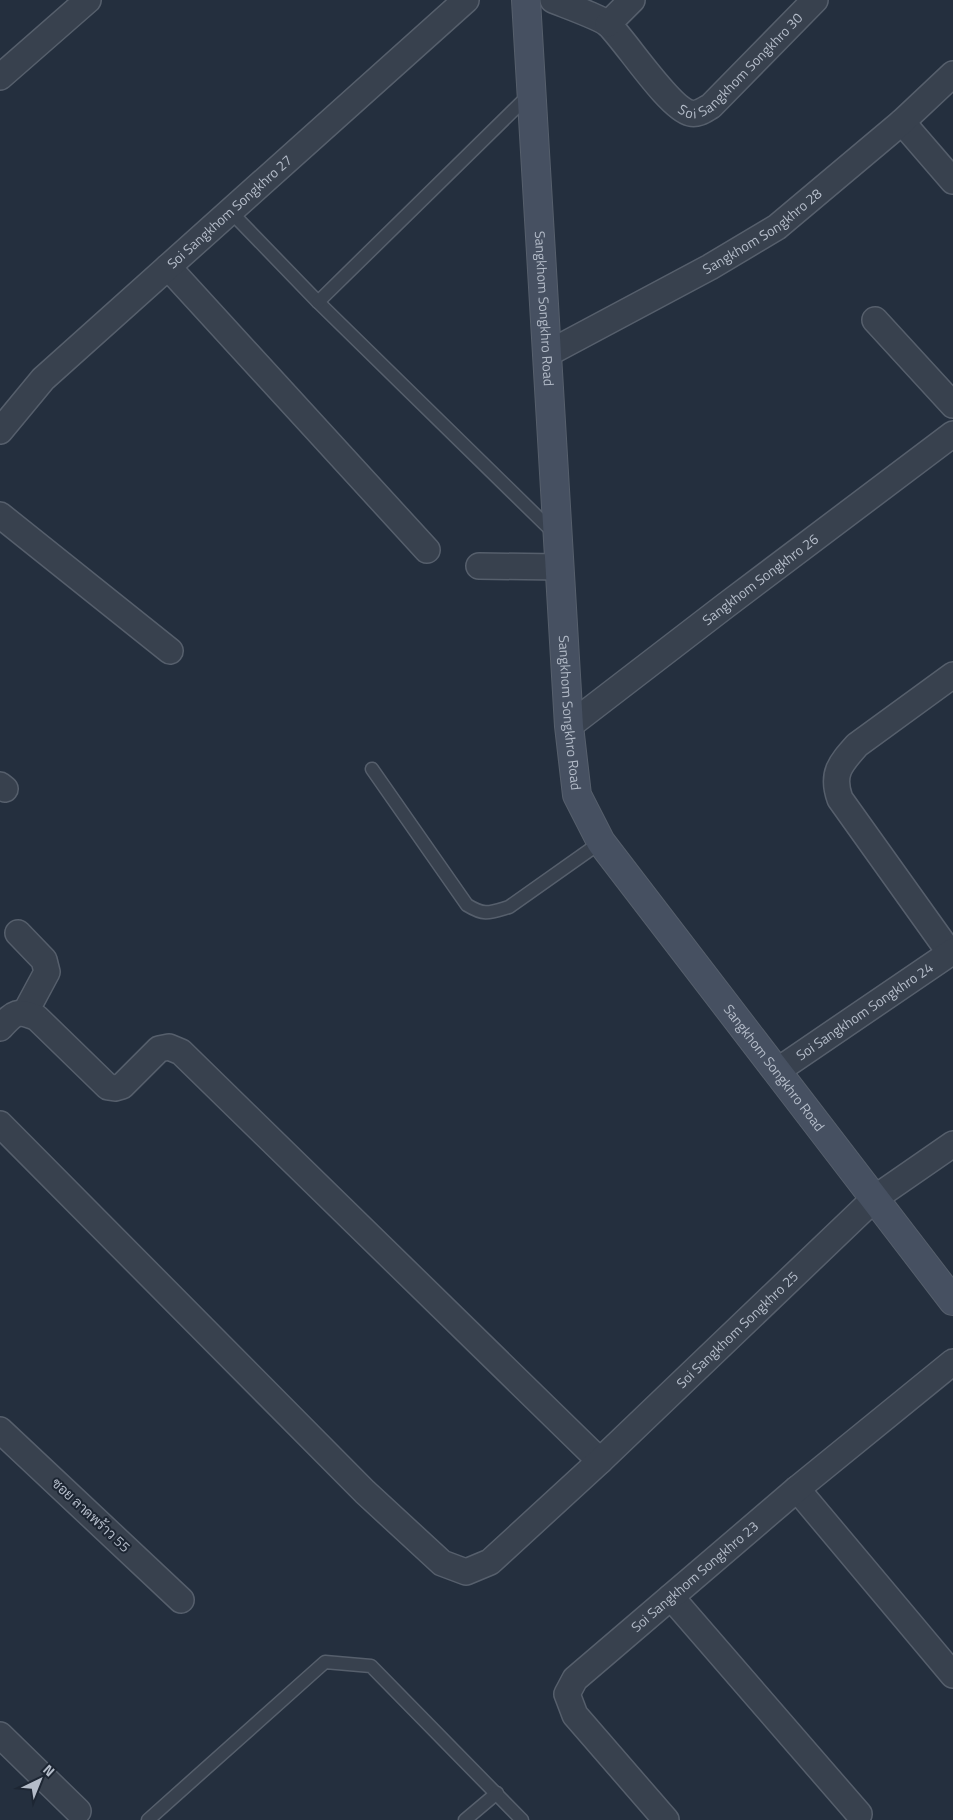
<svg xmlns="http://www.w3.org/2000/svg" width="953" height="1820" font-family="'Titillium Web',Sarabun,sans-serif">
  <style>
    .lines { fill: none; stroke-linecap: round; stroke-linejoin: round }
    .service-casing { stroke: #565f6c; stroke-width: 15 }
    .minor-casing { stroke: #565f6c; stroke-width: 28 }
    .secondary-casing { stroke: #565f6c; stroke-width: 30 }
    .service { stroke: #38414e; stroke-width: 12 }
    .minor { stroke: #38414e; stroke-width: 25 }
    .secondary { stroke: #465061; stroke-width: 28 }
    .labels { text-anchor: middle; stroke-width: 4; stroke-linejoin: round; paint-order: stroke }
    .street-label { font-size: 14px; fill: #b4bcc9; stroke: #1d2633 }
  </style>
  <rect width="100%" height="100%" fill="#242f3e"/>
  <g class="lines">
    <!-- service casing -->
    <g class="service-casing">
      <g id="service">
        <path d="M230 211 318 302 554 533"/>
        <path d="M318 302 530 94"/>
        <path d="M372 769 467 905C485 916 489 913 509 907L601 842"/>
        <path d="M148 1820 325 1662 371 1666 522 1820"/>
        <path d="M465 1820 497 1793"/>
      </g>
    </g>
    <!-- minor casing -->
    <g class="minor-casing">
      <g id="minor">
        <path id="s1" d="M553 0C565 5 602 18 609 25 627 43 669 108 690 113 698 115 704 110 711 106L815 0"/>
        <path d="M608 24 632 0"/>
        <path d="M0 77 88 0"/>
        <path d="M902 122 953 181"/>
        <path d="M168 267 427 550"/>
        <path d="M875 320 953 405"/>
        <path id="s2" d="M547 354 710 267 777 227 902 122 953 74"/>
        <path id="s3" d="M0 431 43 379 466 0"/>
        <path d="M0 515 170 651"/>
        <path d="M479 566 560 567"/>
        <path id="s4" d="M569 726 725 606 953 434"/>
        <path d="M0 785 5 789"/>
        <path d="M18 933 44 960 47 972 25 1013"/>
        <path d="M950 953 840 799C831 774 840 764 857 745L953 675"/>
        <path d="M0 1028C14 1013 17 1009 37 1018L108 1087 115 1088 122 1086 159 1049 169 1047 181 1052 600 1461"/>
        <path id="s5" d="M777 1071 953 951"/>
        <path id="s6" d="M0 1124 365 1492 442 1563 466 1572 490 1562 600 1461 875 1198 953 1144"/>
        <path d="M0 1430 181 1600"/>
        <path d="M797 1489 953 1675"/>
        <path d="M671 1597 859 1814"/>
        <path d="M0 1735 78 1811"/>
        <path id="s7" d="M666 1820 575 1715 567 1694 575 1679 797 1489 953 1362"/>
      </g>
    </g>
    <!-- secondary casing -->
    <g class="secondary-casing">
      <g id="secondary">
        <path id="s8" d="M526 0 569 726 577 795 601 842 953 1301"/>
      </g>
    </g>
    <!-- service -->
    <use href="#service" class="service"/>
    <!-- minor -->
    <use href="#minor" class="minor"/>
    <!-- secondary -->
    <use href="#secondary" class="secondary"/>
  </g>
  <g class="labels">
    <!-- street labels -->
    <g class="street-label">
      <text dy="5" stroke="none"><textPath href="#s1" startOffset="251">Soi Sangkhom Songkhro 30</textPath></text>
      <text dy="5" stroke="none"><textPath href="#s3" startOffset="318">Soi Sangkhom Songkhro 27</textPath></text>
      <text dy="5" stroke="none"><textPath href="#s2" startOffset="248">Sangkhom Songkhro 28</textPath></text>
      <text dy="5" stroke="none"><textPath href="#s8" startOffset="309">Sangkhom Songkhro Road</textPath></text>
      <text dy="5" stroke="none"><textPath href="#s4" startOffset="241">Sangkhom Songkhro 26</textPath></text>
      <text dy="5" stroke="none"><textPath href="#s8" startOffset="714">Sangkhom Songkhro Road</textPath></text>
      <text dy="5" stroke="none"><textPath href="#s5" startOffset="106">Soi Sangkhom Songkhro 24</textPath></text>
      <text dy="5" stroke="none"><textPath href="#s8" startOffset="1134">Sangkhom Songkhro Road</textPath></text>
      <text dy="5" stroke="none"><textPath href="#s6" startOffset="1014">Soi Sangkhom Songkhro 25</textPath></text>
      <text transform="translate(91 1515) rotate(43)" y="5">ซอย ลาดพร้าว 55</text>
      <text dy="5" stroke="none"><textPath href="#s7" startOffset="336">Soi Sangkhom Songkhro 23</textPath></text>
    </g>
  </g>
  <!-- north arrow -->
  <g transform="translate(40 1780) rotate(43)" stroke="#1d2633" stroke-width="4" paint-order="stroke">
  <path d="M0-4L9 19L0 12L-9 19Z" fill="#b4bcc9"/>
  <text y="-8" font-size="14" font-weight="bold" text-anchor="middle" fill="#b4bcc9">N</text>
  </g>
</svg>
